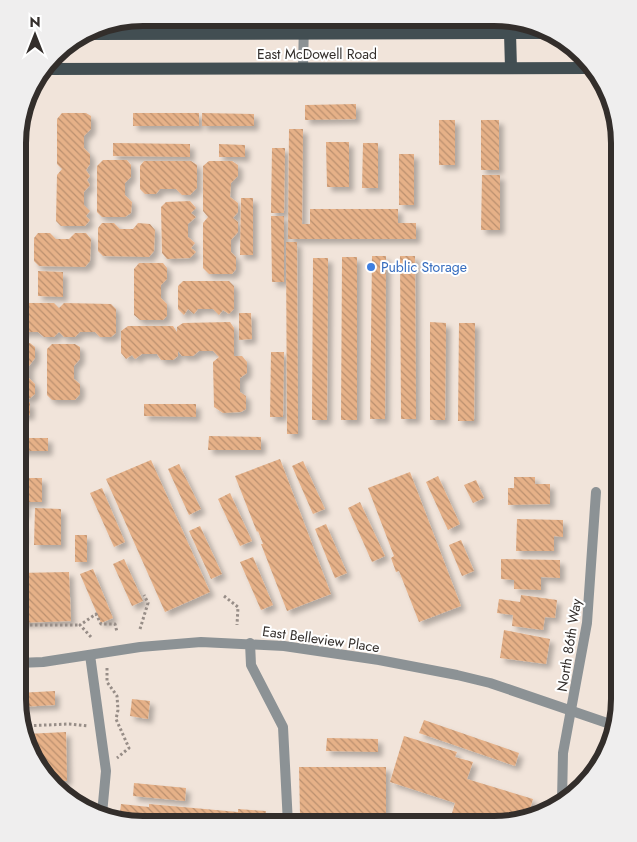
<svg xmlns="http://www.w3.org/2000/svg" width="637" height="842" font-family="Jost,sans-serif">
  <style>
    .building { fill: url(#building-back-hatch); filter: url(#shadow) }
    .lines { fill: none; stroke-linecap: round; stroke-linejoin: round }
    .path { stroke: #978d87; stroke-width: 3; stroke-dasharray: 2.5 2.5; stroke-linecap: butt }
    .street { stroke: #8c9295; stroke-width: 10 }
    .primary { stroke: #424e52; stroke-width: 12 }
    .shop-dot { fill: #3f7fe0; stroke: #fff; stroke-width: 2 }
    .labels { text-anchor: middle; stroke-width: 4; stroke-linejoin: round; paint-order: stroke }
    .street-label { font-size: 14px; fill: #332e2b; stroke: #fff }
    .shop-label { font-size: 14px; fill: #366cbe; stroke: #fff; text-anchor: start }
    .rim { fill: none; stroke: #332e2b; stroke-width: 6 }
  </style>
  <defs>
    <pattern id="building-back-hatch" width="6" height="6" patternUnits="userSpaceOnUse" patternTransform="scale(1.25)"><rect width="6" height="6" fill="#e6b188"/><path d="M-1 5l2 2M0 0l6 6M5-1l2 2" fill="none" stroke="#bb906f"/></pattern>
    <filter id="shadow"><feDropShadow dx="4.5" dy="4.5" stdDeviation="2.5" flood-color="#0004"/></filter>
  </defs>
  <rect width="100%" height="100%" fill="#f1e4da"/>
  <!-- building -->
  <g class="building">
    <path d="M356 104V119L305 120V105Z"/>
    <path d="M62 113H86L91 116V129L84 136V148L90 154V164L86 170 90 176 87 180 90 185 84 192V205L90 211 86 216 90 220 85 226H61L56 221 57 175 62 169 57 164V119Z"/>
    <rect x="133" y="113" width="66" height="13"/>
    <path d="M202 113 254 114V126H202Z"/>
    <rect x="439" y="120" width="16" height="45"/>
    <rect x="481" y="120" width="18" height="50"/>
    <path d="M289 129H303L302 224H310V209H398V223H416V239H288Z"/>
    <path d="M326 142H349V187H327Z"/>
    <path d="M113 143 190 144V157L113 156Z"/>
    <path d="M363 143H378V188H362Z"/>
    <path d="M219 144 245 145V157H219Z"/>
    <path d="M272 148H285L284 213H271Z"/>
    <rect x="399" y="154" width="15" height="51"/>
    <path d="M103 160H127L131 165V177L125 183V195L132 202 131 213 125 217H102L97 212V166Z"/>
    <path d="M144 161H191L197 165V188L190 195H182L176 189H160L156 194H145L140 189V166Z"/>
    <path d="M209 161H232L238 165V176L231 183 230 197 238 203V212L233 218 238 222V232L231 240V252L236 257V269L232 274H209L203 268V223L208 217 203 211V166Z"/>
    <path d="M482 175H500V230H481Z"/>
    <path d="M241 198H253V255H240Z"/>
    <path d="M190 201 196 208 191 213 196 217 188 224V237L195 243 191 248 196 252 190 258 167 259 162 253 161 207 166 202Z"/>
    <path d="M271 216H284V282H272Z"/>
    <path d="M102 223H114L120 229H133L138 223 150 224 155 230 154 251 149 257 103 256 98 251V228Z"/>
    <path d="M38 233H50L56 239H69L75 233H86L91 239 90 261 85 267 39 266 34 261V238Z"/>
    <path d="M286 242H297L298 434H287Z"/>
    <path d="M372 256H386L385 419H370Z"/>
    <path d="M400 256H415L416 419H401Z"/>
    <path d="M342 257H357V420H341Z"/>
    <path d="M313 258H328L327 420H312Z"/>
    <path d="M139 263H163L167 268V279L161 285V298L167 304V316L163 320H140L134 315V269Z"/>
    <path d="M38 271 63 272V297L38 296Z"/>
    <path d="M183 281H229L234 286V309L229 314 223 310 219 315 213 309H198L194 314 188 309 184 315 178 309V286Z"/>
    <path d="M18 303H54L59 308 64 303 111 304 116 309V333L111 337H100L95 332H80L75 337H64L59 332 54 337H44L38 332H24L18 336Z"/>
    <path d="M239 313H251L252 339 239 340Z"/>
    <path d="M230 322 234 328V356H242L247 362V373L240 378V392L246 396V409L241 412 223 413 214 407 213 362 219 357 213 351H199L193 356H182L178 351V356L173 360H161L157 354H142L135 359 132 355 126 359 121 353V331L128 326H173L177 332V327L183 323Z"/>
    <path d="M430 322 446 323 445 420H430Z"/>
    <path d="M459 323H475L474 421H458Z"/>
    <path d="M18 343H30L35 347V358L29 366V378L35 384V394L29 399 18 400Z"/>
    <path d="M52 344H75L80 347V359L74 366V379L80 384V394L75 400H52L47 395V349Z"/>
    <path d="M271 352H284L283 417H270Z"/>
    <path d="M18 402H30V415L18 416Z"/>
    <path d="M144 404H196V417L144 416Z"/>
    <path d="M209 436 261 437V450H208Z"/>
    <rect x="18" y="438" width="30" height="13"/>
    <path d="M280 459 331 594 287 611 261 544H263L258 531 257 532 235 476Z"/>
    <path d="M151 460 210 592 165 612 106 479Z"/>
    <path d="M303 461 325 509 313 514 292 466Z"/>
    <path d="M179 464 201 509 189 515 168 469Z"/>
    <path d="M410 472 461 606 419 622 399 571 396 572 391 558 394 556 368 488Z"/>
    <path d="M438 476 460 524 448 530 426 482Z"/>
    <path d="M514 477H535V484H550V504L508 505V488H514Z"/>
    <path d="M18 478H42V502H25V514H18Z"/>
    <path d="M476 480 484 498 473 503 464 485Z"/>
    <path d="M102 488 125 542 114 547 90 493Z"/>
    <path d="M230 493 252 541 240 546 218 499Z"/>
    <path d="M360 502 385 556 372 562 348 508Z"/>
    <path d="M35 508 61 509V545H34Z"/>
    <path d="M517 519 563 520V537L554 536V551H516Z"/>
    <path d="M326 524 347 573 335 578 315 529Z"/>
    <path d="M18 526H22L23 540H18Z"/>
    <path d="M200 526 222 574 211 579 189 531Z"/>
    <rect x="75" y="535" width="12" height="27"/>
    <path d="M461 540 474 571 462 576 449 545Z"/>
    <path d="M253 557 273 605 261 610 240 562Z"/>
    <path d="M124 559 143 601 132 606 113 564Z"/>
    <path d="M501 559 560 560V578L541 577V590L514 589V580L501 579Z"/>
    <path d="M93 569 113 618 101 623 80 574Z"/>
    <path d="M69 572 71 621 18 623V573Z"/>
    <path d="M521 595 557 600 555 618 545 617 543 630 512 626 513 615 497 613 499 599 520 602Z"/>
    <path d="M504 630 550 639 546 664 500 658Z"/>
    <path d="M617 637H619V657L613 656Z"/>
    <path d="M613 661 619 662V690L609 688Z"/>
    <path d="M55 691V705L19 707 18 693Z"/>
    <path d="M132 699 150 701 148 719 130 716Z"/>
    <path d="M424 720 519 753 515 766 419 733Z"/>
    <path d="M66 732 67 781H54L31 755 26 734Z"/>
    <path d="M404 736 457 752 455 757 473 762 467 779 533 799 528 816 494 824H465L450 820 455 803 390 782Z"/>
    <path d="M327 738 378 739V752L326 751Z"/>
    <path d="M299 767H386V814L300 815Z"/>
    <path d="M134 783 186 788 185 801 133 796Z"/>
    <path d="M121 804 149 807V804L238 812V809L266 811 264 824 127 823 119 821Z"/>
  </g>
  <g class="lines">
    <!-- path -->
    <g class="path">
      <path d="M224 596 238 607 237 625"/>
      <path d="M20 625H80"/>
      <path d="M140 629 148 603 144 595"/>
      <path d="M91 637 80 625 96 614 101 624H115L117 632"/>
      <path d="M107 668V682L117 696 118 710 116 719 129 748 117 758"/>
      <path d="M24 726 69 724 88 726"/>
    </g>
    <!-- street -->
    <g class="street">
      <path d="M303 69 304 21"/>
      <path d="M250 643 251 665 283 727 288 824"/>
      <path d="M90 655 106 771 102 814"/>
      <path d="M18 663 43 662 140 647 201 642 284 646 379 660 457 675 490 683 613 725"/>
      <path d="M562 801 563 753 587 623 596 492"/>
    </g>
    <!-- primary -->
    <g class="primary">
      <path d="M510 33 511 68"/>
      <path d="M85 34 545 33"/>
      <path d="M44 69 590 68"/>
    </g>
  </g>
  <!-- markers -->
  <circle class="shop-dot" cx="371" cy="267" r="5"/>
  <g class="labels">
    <!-- street labels -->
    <g class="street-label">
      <text x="317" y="59">East McDowell Road</text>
      <text transform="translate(321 639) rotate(8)" y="5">East Belleview Place</text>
      <text transform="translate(569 645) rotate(-81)" y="5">North 86th Way</text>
    </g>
    <!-- shop labels -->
    <g class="shop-label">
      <text x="381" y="272">Public Storage</text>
    </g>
  </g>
  <!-- crop -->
  <path d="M0 0H637V842H0ZM143 26H494A117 117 0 0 1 611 143V699A117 117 0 0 1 494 816H143A117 117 0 0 1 26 699V143A117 117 0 0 1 143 26Z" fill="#efeeee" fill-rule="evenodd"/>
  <path class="rim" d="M143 26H494A117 117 0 0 1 611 143V699A117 117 0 0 1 494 816H143A117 117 0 0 1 26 699V143A117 117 0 0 1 143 26Z"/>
  <!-- north arrow -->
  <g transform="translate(35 35)" stroke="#ffffff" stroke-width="4" paint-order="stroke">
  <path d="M0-4L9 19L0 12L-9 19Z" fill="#332e2b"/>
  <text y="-8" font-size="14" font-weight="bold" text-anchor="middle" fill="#332e2b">N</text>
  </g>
</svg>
